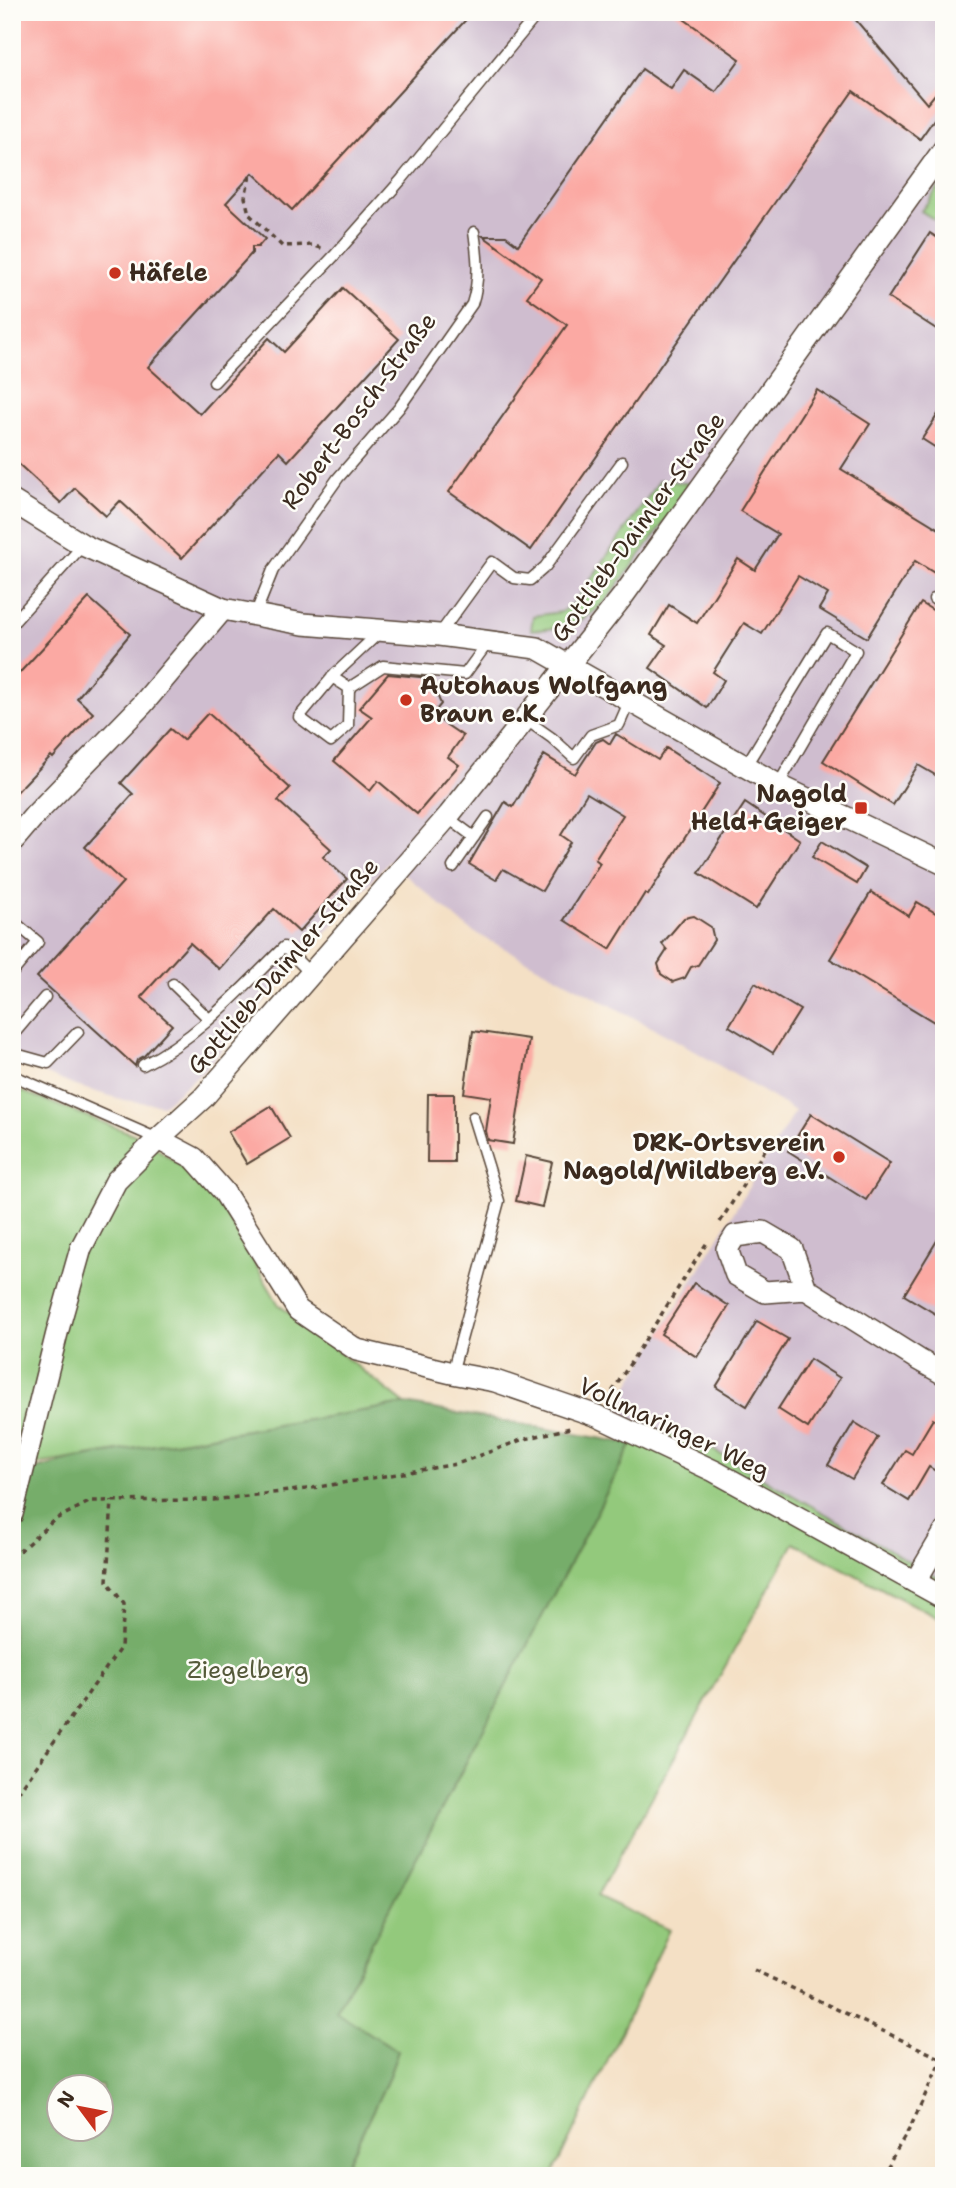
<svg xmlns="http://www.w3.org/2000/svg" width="956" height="2188" font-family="'Shantell Sans',sans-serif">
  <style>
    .industrial { fill: #cfbdcf }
    .green { fill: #93c97b; stroke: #677a4c; stroke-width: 2 }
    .forest { fill: #76ad6b; stroke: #586c44; stroke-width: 2; fill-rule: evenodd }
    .building { fill: #fba9a3 }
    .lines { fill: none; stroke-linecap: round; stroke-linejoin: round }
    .lane-casing { stroke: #574537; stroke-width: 13 }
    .street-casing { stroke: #574537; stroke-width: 24 }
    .path { stroke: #574537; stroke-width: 3.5; stroke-dasharray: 5 5; stroke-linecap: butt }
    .lane { stroke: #fff; stroke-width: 10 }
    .street { stroke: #fff; stroke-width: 21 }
    .poi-dot { fill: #c8321e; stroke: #fdfcf7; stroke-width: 2.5 }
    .labels { text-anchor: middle; stroke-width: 5; stroke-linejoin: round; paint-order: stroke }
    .poi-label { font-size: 24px; font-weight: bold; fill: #3b2a1e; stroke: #fdfcf7; text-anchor: start }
    .street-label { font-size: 24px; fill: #3b2a1e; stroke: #fdfcf7 }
    .park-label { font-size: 24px; fill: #555a3a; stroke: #fdfcf7 }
  </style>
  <rect width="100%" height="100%" fill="#fdfcf7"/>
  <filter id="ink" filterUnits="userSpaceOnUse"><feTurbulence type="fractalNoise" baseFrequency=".0143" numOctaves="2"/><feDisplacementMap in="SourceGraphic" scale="14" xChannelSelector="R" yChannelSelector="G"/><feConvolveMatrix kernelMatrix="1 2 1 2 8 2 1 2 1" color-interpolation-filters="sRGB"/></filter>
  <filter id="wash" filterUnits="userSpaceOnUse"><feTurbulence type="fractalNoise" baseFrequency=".00686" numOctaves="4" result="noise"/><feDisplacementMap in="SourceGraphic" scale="28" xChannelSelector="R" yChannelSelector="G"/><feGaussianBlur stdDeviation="1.57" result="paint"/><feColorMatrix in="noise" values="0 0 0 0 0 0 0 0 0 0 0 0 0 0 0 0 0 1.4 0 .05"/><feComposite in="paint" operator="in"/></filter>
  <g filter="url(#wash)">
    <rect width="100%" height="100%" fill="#f4e0c5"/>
    <!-- industrial -->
    <path class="industrial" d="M12 12H944V180L921 211 944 226V1581L711 1449 633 1422 615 1408 795 1111 683 1044 470 930 389 861 204 1070 163 1105 124 1100 75 1086 12 1059Z"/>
    <!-- green -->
    <g class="green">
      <path d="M944 180V226L921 211Z"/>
      <path d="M660 480 693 484 605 602C580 625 564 629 531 630L533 616 561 612 575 602Z"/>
      <path d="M13 1088 141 1137 211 1188 279 1305 405 1404 14 1468 12 1465Z"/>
      <path d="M633 1422 711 1449 944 1581V1621L794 1543 597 1896 670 1930 552 2176H341L387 2081 398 2051 335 2012 632 1444Z"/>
    </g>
    <!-- forest -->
    <path class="forest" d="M405 1404 632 1444 336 2012 398 2051 387 2081 341 2176H12V1906L16 1899 12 1891V1550L35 1469 78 1458ZM60 2086H102V2128H60Z"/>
    <g id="blocks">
      <!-- building -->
      <g class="building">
        <path d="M12 12H473L292 210 253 173 226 203 265 239 258 247H252V253L148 367 200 414 269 338 284 352 343 288 399 339 288 461 279 452 182 558 120 501 106 516 75 488 61 503 12 458Z"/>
        <path d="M674 12H849L927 104 944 83V105L920 139 853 91 531 550 449 492 567 325 527 297 541 278 483 236H506L518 245 642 69 671 89 684 70 716 92 740 59Z"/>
        <path d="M930 233 944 242V334L888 298Z"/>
        <path d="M817 390 870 424 841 469 944 532V579L915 561 867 638 819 609 828 594 798 576 762 634 744 623 713 672 724 680 707 708 650 668 666 645 651 635 669 605 697 623 738 559 755 570 778 534 740 511Z"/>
        <path d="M944 405V453L922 439Z"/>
        <path d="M89 598 130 634 77 698 93 713 53 758 51 756 12 797V681Z"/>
        <path d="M921 603 944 617V780L918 765 893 805 823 761Z"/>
        <path d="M388 674 430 678 441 704 432 715 463 736 448 757 459 765 417 814 378 781 370 791 334 761 372 717 359 708Z"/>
        <path d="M208 713 290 788 278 801 331 849 323 857 347 879 299 932 274 909 219 969 190 943 141 997 172 1025 144 1056 137 1060 135 1066 37 977 123 882 85 847 133 794 121 783 170 729 183 740Z"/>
        <path d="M616 734 658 760 666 748 720 783 648 895 645 893 610 949 564 920 600 863 595 859 623 815 587 793 561 835 571 842 542 891 503 869 496 880 469 864 505 802 513 807 544 755 575 774 596 742 603 739 610 744Z"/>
        <path d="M745 803 800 840 756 909 699 873Z"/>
        <path d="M822 841 866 868 857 884 812 857Z"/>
        <path d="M871 892 909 916 917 902 944 918V1028L830 959Z"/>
        <path d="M694 916 711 927 714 940 698 965 691 967 685 978 673 982 661 974 658 964 667 950 662 944 684 918Z"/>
        <path d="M755 983 800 1010 773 1053 729 1026Z"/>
        <path d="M473 1031 529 1039 513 1144 488 1140 486 1131 491 1097 464 1093Z"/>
        <path d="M428 1094H454V1162H427Z"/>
        <path d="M271 1106 290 1138 247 1164 228 1132Z"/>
        <path d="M811 1114 890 1163 866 1200 788 1151Z"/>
        <path d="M526 1156 552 1162 542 1207 516 1201Z"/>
        <path d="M944 1229V1319L904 1295Z"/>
        <path d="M694 1283 729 1306 697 1357 661 1334Z"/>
        <path d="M757 1321 788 1339 747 1406 716 1387Z"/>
        <path d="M810 1359 840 1378 808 1428 778 1409Z"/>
        <path d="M933 1419 944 1426V1476L929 1467 909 1501 883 1485 905 1450 912 1454Z"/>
        <path d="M854 1422 878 1437 852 1479 828 1465Z"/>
      </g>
    </g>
  </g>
  <g filter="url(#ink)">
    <use href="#blocks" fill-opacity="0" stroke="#574537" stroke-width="2"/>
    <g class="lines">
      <!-- lane casing -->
      <g class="lane-casing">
        <g id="lane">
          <path d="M214 382 334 256 402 179 539 12"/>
          <path d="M934 599 944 605"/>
          <path d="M255 615 273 570 338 478 399 408 472 304C480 279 478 258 474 232"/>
          <path d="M12 624 83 545"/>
          <path d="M439 635 492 562 514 578 530 580 545 567 622 462"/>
          <path d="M332 677 349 688 348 726 331 741 299 717 335 674 381 631"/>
          <path d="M349 688 383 666 465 674 489 641"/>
          <path d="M525 719 552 738 574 758 591 735 619 725 629 702"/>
          <path d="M745 767 827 633 856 651 778 785"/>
          <path d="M447 817 474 837 453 867"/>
          <path d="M474 837 488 817"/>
          <path d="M12 920 38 942 12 973"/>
          <path d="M173 984 209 1019"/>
          <path d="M12 1036 45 997"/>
          <path d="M12 1053 48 1063 78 1032"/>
          <path d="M143 1065C198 1038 241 989 284 947L311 974"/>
          <path d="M12 1075 158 1139"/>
          <path d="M452 1373 499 1201 473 1117"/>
        </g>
      </g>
      <!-- street casing -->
      <g class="street-casing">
        <g id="street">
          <path d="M12 501 83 545 223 609 303 624 439 635 537 648 778 785 944 864"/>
          <path d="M12 842 35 815 142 705 223 609"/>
          <path d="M158 1139 194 1158 224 1192 298 1310 357 1350 452 1373 495 1381 597 1416 714 1471 944 1598"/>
          <path d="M806 1289 792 1249 763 1232 735 1236 727 1249 736 1275 765 1292 806 1289 919 1360 944 1374"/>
          <path d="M12 1514 57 1333 81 1248 116 1181 158 1139 203 1098 449 815 623 596 944 149"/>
          <path d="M915 1582 944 1533"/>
        </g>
      </g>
      <!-- path -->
      <g class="path">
        <path d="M250 176 245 197 249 214 282 246 312 245 324 249"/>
        <path d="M720 1222 770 1142"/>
        <path d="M607 1400 708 1241"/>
        <path d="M12 1558 54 1520 91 1501 213 1500 306 1489 457 1464 521 1440 570 1428"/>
        <path d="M12 1801 121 1647 124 1604 107 1581 112 1500"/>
        <path d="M754 1970 942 2059"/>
        <path d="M881 2176 910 2128 944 2054"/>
      </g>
      <!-- lane -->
      <use href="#lane" class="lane"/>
      <!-- street -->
      <use href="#street" class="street"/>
    </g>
  </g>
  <!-- markers -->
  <g class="poi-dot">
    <circle cx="115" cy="273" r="7"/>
    <circle cx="406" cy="700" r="7"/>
    <rect x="854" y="801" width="14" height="14" rx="3.5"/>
    <circle cx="839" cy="1157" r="7"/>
  </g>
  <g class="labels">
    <!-- poi labels -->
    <g class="poi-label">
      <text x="129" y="281">Häfele</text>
      <text x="420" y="694">Autohaus Wolfgang<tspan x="420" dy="28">Braun e.K.</tspan></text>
      <text x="847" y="802" text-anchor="end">Nagold<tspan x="847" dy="28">Held+Geiger</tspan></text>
      <text x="825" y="1151" text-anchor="end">DRK-Ortsverein<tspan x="825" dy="28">Nagold/Wildberg e.V.</tspan></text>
    </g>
    <!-- street labels -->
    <g class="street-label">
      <text transform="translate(359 411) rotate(-53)" y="8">Robert-Bosch-Straße</text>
      <text transform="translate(638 527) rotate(-54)" y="8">Gottlieb-Daimler-Straße</text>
      <text transform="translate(283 966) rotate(-49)" y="8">Gottlieb-Daimler-Straße</text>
      <text transform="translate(674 1428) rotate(25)" y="8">Vollmaringer Weg</text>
    </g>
    <!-- park labels -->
    <g class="park-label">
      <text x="248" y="1678">Ziegelberg</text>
    </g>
  </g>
  <!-- margin -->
  <rect width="956" height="2188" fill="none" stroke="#fdfcf7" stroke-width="42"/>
  <!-- north arrow -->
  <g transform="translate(80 2108) rotate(302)"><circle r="33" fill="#fdfcf7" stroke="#afa8a0" stroke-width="2"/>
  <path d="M0-5L12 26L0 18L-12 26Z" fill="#c8321e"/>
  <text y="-10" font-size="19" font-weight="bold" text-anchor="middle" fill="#3b2a1e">N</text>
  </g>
</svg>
